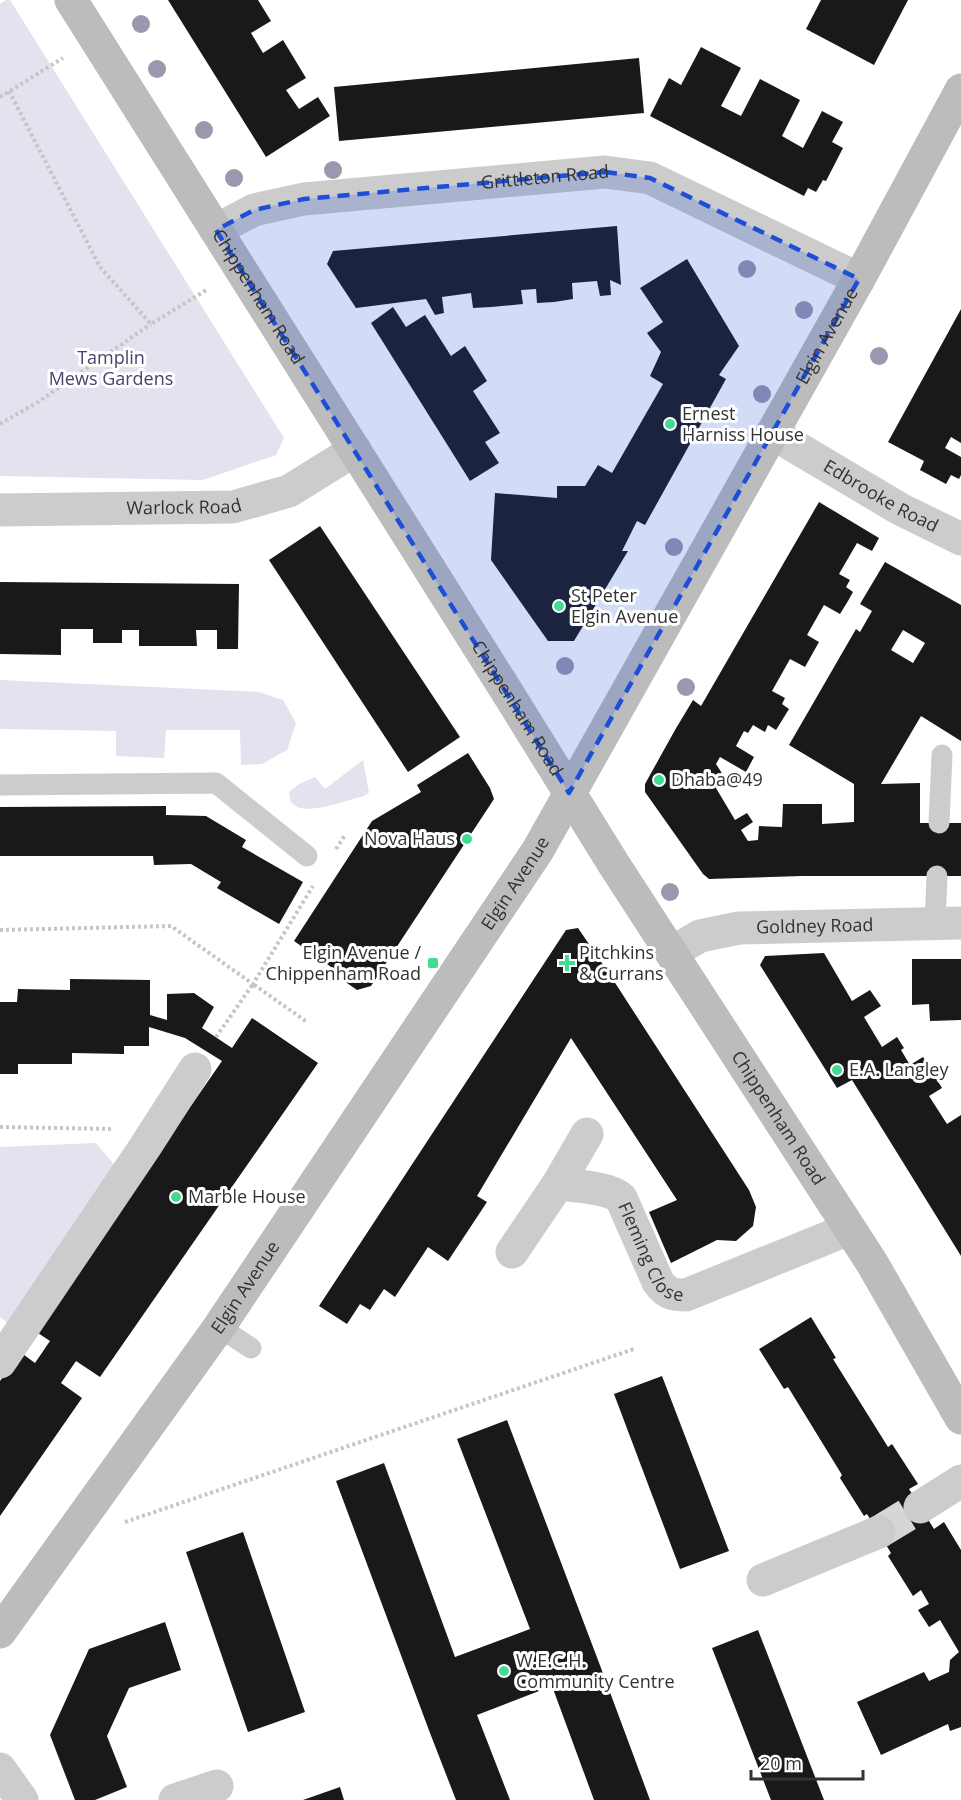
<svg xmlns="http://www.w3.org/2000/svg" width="961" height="1800" font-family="'Open Sans',sans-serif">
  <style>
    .green { fill: #e3e2ee }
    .building { fill: #191919; fill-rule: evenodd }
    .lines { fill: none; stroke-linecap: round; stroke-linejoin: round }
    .street-tunnel { stroke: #d6d6d6; stroke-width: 33; stroke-dasharray: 33 16; stroke-linecap: butt }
    .path { stroke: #c6c6c6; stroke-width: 4; stroke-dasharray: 3 3; stroke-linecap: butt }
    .lane { stroke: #ccc; stroke-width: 21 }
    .street { stroke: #ccc; stroke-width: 33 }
    .secondary { stroke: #bcbcbc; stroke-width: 33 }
    .tree { fill: #9a97ae }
    .marked { fill: #1d4ed8; fill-opacity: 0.2; stroke: #1d4ed8; stroke-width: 4.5; stroke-dasharray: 12 8; stroke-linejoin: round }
    .poi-dot { fill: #43db94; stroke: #fff; stroke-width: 2 }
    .labels { text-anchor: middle; stroke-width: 6; stroke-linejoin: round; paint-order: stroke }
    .street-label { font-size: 18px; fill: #323232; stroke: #fff }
    .park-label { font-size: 18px; fill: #48426c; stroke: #fff }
    .poi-label { font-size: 18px; fill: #323232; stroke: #fff; text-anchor: start }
  </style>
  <rect width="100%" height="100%" fill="#fff"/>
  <!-- green -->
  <g class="green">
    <path d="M6 0H10L284 438 276 455 203 480 0 476V4Z"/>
    <path d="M0 680 259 692 283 700 296 723 287 750 262 764 241 765 240 730H166L164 758 116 756V731L0 729Z"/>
    <path d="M363 760 369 793 364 796C348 800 306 816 294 805 289 802 290 797 289 792L299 784 315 777 325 789Z"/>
    <path d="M96 1143 121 1173 14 1328 0 1317V1147Z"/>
  </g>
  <!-- building -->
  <g class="building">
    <path d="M168 0H258L271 21 251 33 263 53 283 40 306 78 286 90 299 109 318 97 330 116 266 157Z"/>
    <path d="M821 0H908L874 65 806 29Z"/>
    <path d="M701 47 741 68 721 106 741 116 760 79 800 100 782 136 803 148 822 111 843 122 832 142 843 148 826 181 823 180 816 192 808 188 804 196 650 116 669 78 681 85Z"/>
    <path d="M639 58 644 113 339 141 334 87Z"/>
    <path d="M617 226 621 285 610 280 611 295 600 296 597 281 572 283 573 299 554 302 537 303 536 289 521 290 523 304 491 307 473 308 471 293 442 297 444 313 435 315 426 299 356 308 327 264 333 251Z"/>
    <path d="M687 259 739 346 719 375 726 379 645 525 637 521 622 551H628L574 641H548L491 560 495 493 557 498V486H585L598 465 612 473 663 384 650 376 661 352 647 333 663 322 640 288Z"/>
    <path d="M393 307 406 327 425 315 451 356 465 346 487 381 473 391 500 433 485 442 499 463 470 481 371 323Z"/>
    <path d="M961 309V443L951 437 945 448 961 457V475L959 479 951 475 946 484 920 470 924 461 888 442Z"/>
    <path d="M819 502 879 538 872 551 857 543 839 574 850 580 846 587 853 592 848 601 840 614 824 605 807 635 819 642 805 667 790 659 772 691 785 698 782 704 789 709 776 730 768 725 765 732 753 725 748 733 744 731 736 746 754 757 746 772 720 757 716 764 727 781 716 788 735 820 747 813 753 822 741 830 748 841 758 840 759 826 782 827 783 804H822V824L854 822V784L789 745 856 629 860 632 872 611 860 604 885 562 961 605V741L921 716 881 784 920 783V823H961V876H802L709 879 703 874 645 792V784L675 730 693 700 701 706ZM903 630 925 643 913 663 891 650Z"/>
    <path d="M320 526 460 737 408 772 269 560Z"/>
    <path d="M0 582 239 584 238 649H217V630H196L197 646H139V630H122V643H93V629H61V655L0 654Z"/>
    <path d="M468 753 490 788 494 799 371 986 357 990 331 972 334 969 294 941 372 821 421 792 417 785Z"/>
    <path d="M166 806V815L206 816 246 840 242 847 303 882 279 924 217 888 221 882 191 864 154 865 153 856H0V807Z"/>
    <path d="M578 928 610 975 749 1190 756 1207 753 1226 736 1241 717 1240 671 1263 649 1212 677 1200 571 1038 477 1196 487 1202 448 1261 428 1247 395 1297 384 1289 370 1310 360 1304 347 1324 319 1306 566 930Z"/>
    <path d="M824 953 852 1001 870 990 881 1006 864 1017 882 1047 897 1037 904 1048 901 1050 910 1065 923 1057 942 1088 929 1096 947 1124 961 1115V1256L852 1080 837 1088 760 965 765 956Z"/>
    <path d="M912 959H961V1020L930 1021 929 1004 912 1005Z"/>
    <path d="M70 979 150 980V1015L167 1020V994L194 993 214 1007 202 1028 232 1048 252 1018 318 1063 100 1377 76 1361 61 1383 82 1398 0 1516V1381L20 1352 35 1363 50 1341 35 1331 222 1061 185 1038 149 1027V1046H124V1054L72 1053V1064H18V1074H0V1002H17L18 989 70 990Z"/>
    <path d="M811 1317 836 1358 833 1359 888 1447 892 1444 918 1484 909 1489 934 1529 944 1522 961 1550V1727L950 1731 948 1724 881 1755 857 1702 924 1672 929 1681 949 1672 950 1660 959 1652 940 1620 929 1627 918 1610 929 1604 921 1590 913 1596 888 1556 891 1553 867 1514 864 1516 840 1478 842 1475 788 1387 784 1389 759 1349Z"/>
    <path d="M662 1376 729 1551 680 1569 614 1394Z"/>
    <path d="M507 1420 601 1668 650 1800H594L552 1686 477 1715 510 1800H456L430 1733 336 1481 384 1463 455 1657 530 1629 457 1439Z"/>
    <path d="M243 1532 305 1712 248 1732 186 1552Z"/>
    <path d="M165 1622 181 1670 129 1688 107 1736 127 1787 95 1800H75L50 1735 89 1649Z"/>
    <path d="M758 1630 824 1800H771L712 1648Z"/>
    <path d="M340 1787 344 1800H303Z"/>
  </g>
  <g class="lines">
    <!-- street-tunnel -->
    <path class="street-tunnel" d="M879 1532 920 1507"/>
    <!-- path -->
    <g class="path">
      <path d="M9 91 100 267 151 324 208 289"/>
      <path d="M0 97 63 58"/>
      <path d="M0 424 38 402 151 324"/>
      <path d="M336 849 345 835"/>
      <path d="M0 930 171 926 253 984 313 886"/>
      <path d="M216 1037 253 984 307 1022"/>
      <path d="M0 1127 113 1129"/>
      <path d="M125 1522 634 1349"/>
    </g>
    <!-- lane -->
    <g class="lane">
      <path d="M0 785 216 783 307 856"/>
      <path d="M939 823 942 755"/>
      <path d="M935 924 937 876"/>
      <path d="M219 1327 251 1348"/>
    </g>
    <!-- street -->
    <g class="street">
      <path id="s1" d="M216 230 254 210 304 199 605 172 650 178 859 279"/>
      <path id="s2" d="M772 433 900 509 961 539"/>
      <path id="s3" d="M0 510 233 507 289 491 355 450"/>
      <path id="s4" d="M673 952 700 936 739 928 961 923"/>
      <path id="s5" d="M558 1184C575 1186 608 1187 621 1198L658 1282C666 1293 672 1295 686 1295L849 1229"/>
      <path d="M512 1252 558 1184 587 1134"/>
      <path d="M0 1362 145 1147 195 1069"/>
      <path d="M920 1507 961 1481"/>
      <path d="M763 1580 879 1532"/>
      <path d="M0 1769 22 1800"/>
      <path d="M175 1800 217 1786"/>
    </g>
    <!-- secondary -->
    <g class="secondary">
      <path id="s6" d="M71 0 514 703 613 863 872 1263 961 1418"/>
      <path id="s7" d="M0 1632 219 1327 538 850 859 279 961 90"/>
    </g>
  </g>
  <!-- trees -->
  <g class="tree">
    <circle cx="141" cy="24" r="9"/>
    <circle cx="157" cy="69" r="9"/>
    <circle cx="204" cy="130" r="9"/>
    <circle cx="333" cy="170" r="9"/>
    <circle cx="234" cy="178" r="9"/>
    <circle cx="747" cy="269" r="9"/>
    <circle cx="804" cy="310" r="9"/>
    <circle cx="879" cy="356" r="9"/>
    <circle cx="762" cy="394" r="9"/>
    <circle cx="674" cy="547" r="9"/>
    <circle cx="565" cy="666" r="9"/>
    <circle cx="686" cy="687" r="9"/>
    <circle cx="670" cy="892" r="9"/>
  </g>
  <!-- marked area -->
  <path class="marked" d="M605 172 650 178 859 279 569 793 216 230 254 210 304 199Z"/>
  <!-- markers -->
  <g class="poi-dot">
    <circle cx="670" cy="424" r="6"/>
    <circle cx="559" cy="606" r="6"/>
    <circle cx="659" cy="780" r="6"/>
    <circle cx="467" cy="839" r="6"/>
    <rect x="427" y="957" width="12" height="12" rx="3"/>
    <path d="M564 954h6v6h6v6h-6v6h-6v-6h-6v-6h6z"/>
    <circle cx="837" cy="1070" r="6"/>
    <circle cx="176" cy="1197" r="6"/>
    <circle cx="504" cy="1671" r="6"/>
  </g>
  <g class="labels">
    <!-- street labels -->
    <g class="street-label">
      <text dy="6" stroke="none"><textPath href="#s1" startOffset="336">Grittleton Road</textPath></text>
      <text dy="6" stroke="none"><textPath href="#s6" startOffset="351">Chippenham Road</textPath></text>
      <text dy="6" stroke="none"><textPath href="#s7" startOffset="1539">Elgin Avenue</textPath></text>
      <text dy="6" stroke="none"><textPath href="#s2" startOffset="126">Edbrooke Road</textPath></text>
      <text dy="6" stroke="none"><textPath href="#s3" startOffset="184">Warlock Road</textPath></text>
      <text dy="6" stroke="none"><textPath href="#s6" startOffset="837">Chippenham Road</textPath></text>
      <text dy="6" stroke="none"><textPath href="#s7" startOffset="909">Elgin Avenue</textPath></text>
      <text dy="6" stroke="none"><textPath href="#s4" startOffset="147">Goldney Road</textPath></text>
      <text dy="6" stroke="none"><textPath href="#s6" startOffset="1323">Chippenham Road</textPath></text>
      <text dy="6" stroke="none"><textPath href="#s5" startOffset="129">Fleming Close</textPath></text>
      <text dy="6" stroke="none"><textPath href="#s7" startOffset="423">Elgin Avenue</textPath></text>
    </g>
    <!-- park labels -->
    <g class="park-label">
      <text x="111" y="364">Tamplin<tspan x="111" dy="21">Mews Gardens</tspan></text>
    </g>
    <!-- poi labels -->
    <g class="poi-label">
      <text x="682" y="420">Ernest<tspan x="682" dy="21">Harniss House</tspan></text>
      <text x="571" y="602">St Peter<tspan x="571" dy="21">Elgin Avenue</tspan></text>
      <text x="671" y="786">Dhaba@49</text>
      <text x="455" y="845" text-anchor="end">Nova Haus</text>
      <text x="421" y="959" text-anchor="end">Elgin Avenue /<tspan x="421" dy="21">Chippenham Road</tspan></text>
      <text x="579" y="959">Pitchkins<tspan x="579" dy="21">&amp; Currans</tspan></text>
      <text x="849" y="1076">E.A. Langley</text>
      <text x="188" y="1203">Marble House</text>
      <text x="516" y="1667">W.E.C.H.<tspan x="516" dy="21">Community Centre</tspan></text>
    </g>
  </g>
  <!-- scale -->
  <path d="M751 1770v9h112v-9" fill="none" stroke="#323232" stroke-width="3"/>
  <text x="760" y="1770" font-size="18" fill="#323232" stroke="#ffffff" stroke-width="4.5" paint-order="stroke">20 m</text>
</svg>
